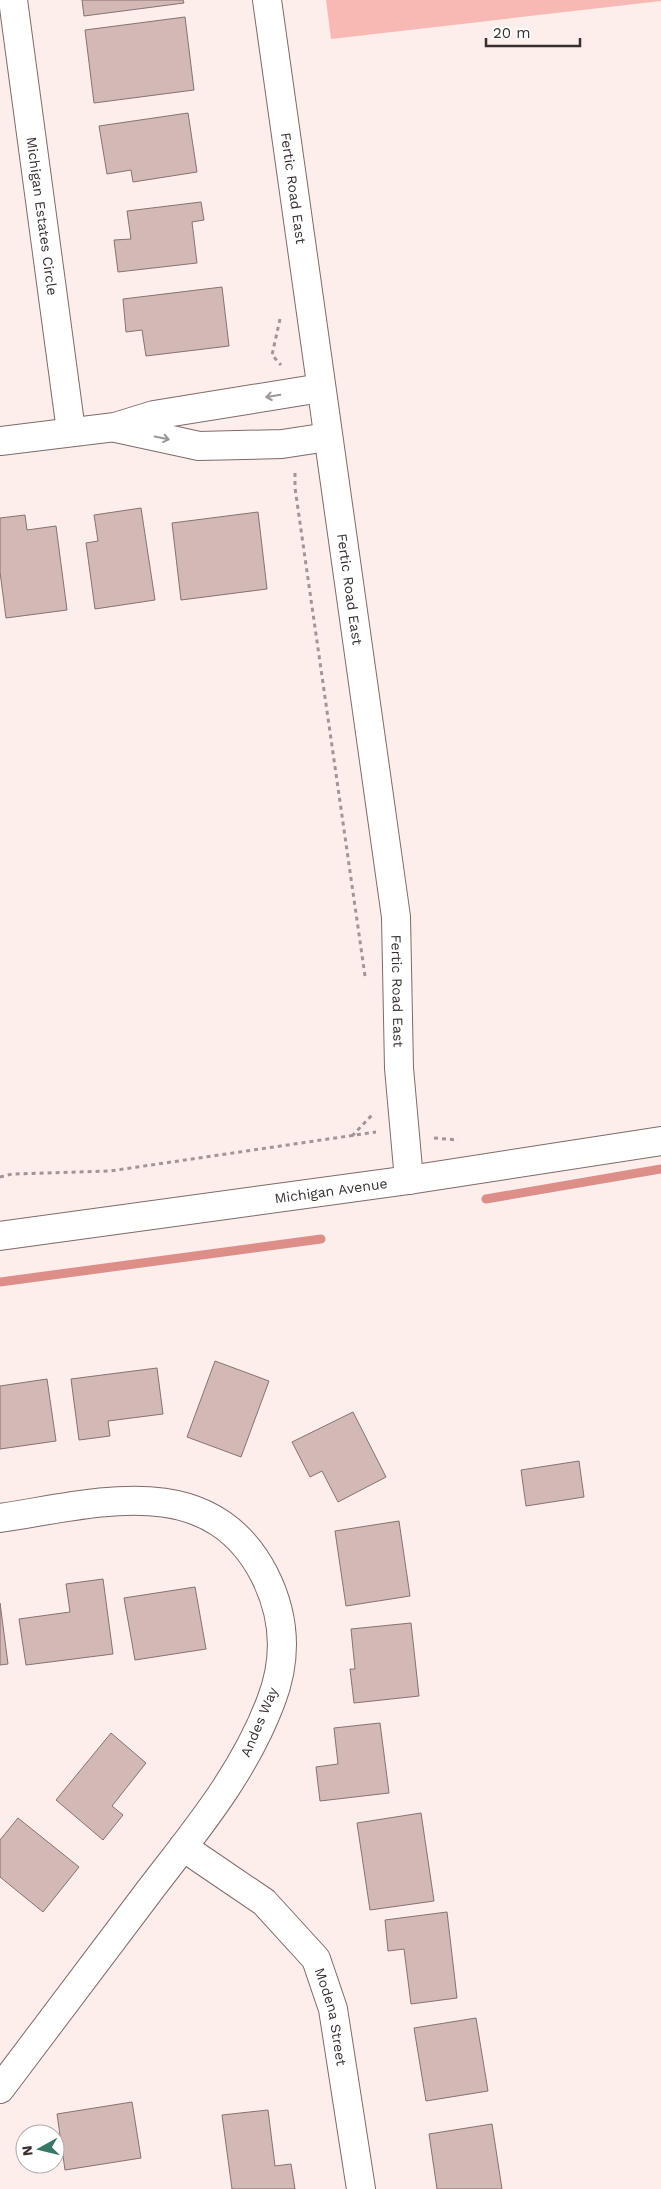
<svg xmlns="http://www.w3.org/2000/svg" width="661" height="2189" font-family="'Work Sans',sans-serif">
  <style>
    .green { fill: #f8b9b4 }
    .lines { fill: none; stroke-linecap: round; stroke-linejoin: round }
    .stream { stroke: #dd8e89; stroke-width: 9 }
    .building { fill: #d2b9b6; stroke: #88716f }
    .street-casing { stroke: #816a68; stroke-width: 30 }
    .secondary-casing { stroke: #816a68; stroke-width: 30 }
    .path { stroke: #a39594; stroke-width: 3; stroke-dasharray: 4 4; stroke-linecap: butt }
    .street { stroke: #fff; stroke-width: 28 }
    .secondary { stroke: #fff; stroke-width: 28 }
    .oneway { stroke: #9c9796 }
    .labels { text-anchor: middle; stroke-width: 4.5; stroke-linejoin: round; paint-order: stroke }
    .street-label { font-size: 14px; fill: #392f2e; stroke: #fff }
  </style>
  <rect width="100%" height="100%" fill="#fdedeb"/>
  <!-- green -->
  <path class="green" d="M326 0H661V1L331 39Z"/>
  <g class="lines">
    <!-- stream -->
    <g class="stream">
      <path d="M486 1199 661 1169"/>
      <path d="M0 1282 321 1239"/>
    </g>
  </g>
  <!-- building -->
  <g class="building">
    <path d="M82 0H183L184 3 84 16Z"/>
    <path d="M185 17 194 90 94 103 85 30Z"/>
    <path d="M188 113 197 172 133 182 131 170 107 174 99 126Z"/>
    <path d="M201 202 204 220 192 222 197 263 118 272 114 240 131 239 127 211Z"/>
    <path d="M222 287 229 346 146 356 142 330 126 332 123 299Z"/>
    <path d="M141 508 155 600 95 609 86 543 98 541 94 515Z"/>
    <path d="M258 512 267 589 181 600 172 523Z"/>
    <path d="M25 515 27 530 56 526 67 610 6 618 0 572V518Z"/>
    <path d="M215 1361 269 1381 241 1457 187 1437Z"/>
    <path d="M157 1368 163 1414 108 1421 110 1436 79 1440 71 1379Z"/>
    <path d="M47 1379 56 1441 0 1449V1386Z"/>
    <path d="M353 1412 386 1477 338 1502 322 1471 310 1477 292 1442Z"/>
    <path d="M579 1461 584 1497 526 1506 521 1470Z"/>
    <path d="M399 1521 410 1596 346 1606 335 1531Z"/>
    <path d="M103 1579 113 1654 26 1665 19 1619 70 1612 66 1584Z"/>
    <path d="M195 1587 206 1649 135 1660 124 1598Z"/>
    <path d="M0 1603 8 1664 0 1665Z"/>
    <path d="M411 1623 419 1696 354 1703 350 1669H355L351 1629Z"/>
    <path d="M380 1723 389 1793 320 1801 316 1767 338 1764 334 1728Z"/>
    <path d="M111 1733 146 1763 112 1806 123 1815 103 1840 56 1800Z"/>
    <path d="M421 1813 434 1901 370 1910 357 1823Z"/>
    <path d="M18 1818 79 1867 43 1912 0 1877V1840Z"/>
    <path d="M447 1912 457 1998 411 2004 404 1949 388 1951 385 1920Z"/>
    <path d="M476 2018 488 2091 426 2101 414 2028Z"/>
    <path d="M132 2102 141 2158 65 2170 57 2114Z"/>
    <path d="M268 2110 275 2166 291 2164 295 2189H232L222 2115Z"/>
    <path d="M492 2124 502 2189H437L429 2134Z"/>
  </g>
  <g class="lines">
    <!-- street casing -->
    <g class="street-casing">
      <g id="street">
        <path id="s1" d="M13 0 71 431"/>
        <path id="s2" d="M267 0 396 917 399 1068 409 1180"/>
        <path d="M116 428 199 446 282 444 328 437"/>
        <path d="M0 441 115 427 154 415 321 388"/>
        <path d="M0 1518C94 1504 209 1468 264 1574 285 1615 288 1657 271 1701 244 1773 196 1830 150 1890 100 1957 50 2023 0 2089"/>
        <path id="s3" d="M183 1847 264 1902 316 1959 333 2009 361 2189"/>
      </g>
    </g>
    <!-- secondary casing -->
    <g class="secondary-casing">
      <g id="secondary">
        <path id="s4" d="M0 1236 409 1180 661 1141"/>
      </g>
    </g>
    <!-- path -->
    <g class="path">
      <path d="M280 319 272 355 281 365"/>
      <path d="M295 473V488L365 976"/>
      <path d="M352 1136 372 1115"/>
      <path d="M434 1138 458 1140"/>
      <path d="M0 1177 12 1174 110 1171 376 1132"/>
    </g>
    <!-- street -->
    <use href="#street" class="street"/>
    <!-- secondary -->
    <use href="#secondary" class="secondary"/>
  </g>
  <!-- one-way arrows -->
  <defs><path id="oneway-shaft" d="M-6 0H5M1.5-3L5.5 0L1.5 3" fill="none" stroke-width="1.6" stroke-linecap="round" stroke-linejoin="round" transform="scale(1.25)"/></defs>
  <g class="oneway">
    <use href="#oneway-shaft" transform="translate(273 396) rotate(171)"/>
    <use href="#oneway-shaft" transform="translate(162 438) rotate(12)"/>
  </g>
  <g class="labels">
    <!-- street labels -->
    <g class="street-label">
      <text dy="5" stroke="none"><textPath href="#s2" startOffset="190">Fertic Road East</textPath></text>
      <text dy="5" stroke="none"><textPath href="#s1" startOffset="218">Michigan Estates Circle</textPath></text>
      <text dy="5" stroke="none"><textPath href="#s2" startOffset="595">Fertic Road East</textPath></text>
      <text dy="5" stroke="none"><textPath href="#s2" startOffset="1000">Fertic Road East</textPath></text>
      <text dy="5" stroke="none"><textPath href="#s4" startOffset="334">Michigan Avenue</textPath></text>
      <text transform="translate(259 1722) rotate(-67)" y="5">Andes Way</text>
      <text dy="5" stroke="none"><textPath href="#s3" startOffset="235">Modena Street</textPath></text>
    </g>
  </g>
  <!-- north arrow -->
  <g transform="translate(40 2149) rotate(262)"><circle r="24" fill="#ffffff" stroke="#b0acab"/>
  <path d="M0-4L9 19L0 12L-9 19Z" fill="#377766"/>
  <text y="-8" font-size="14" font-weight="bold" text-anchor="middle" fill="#392f2e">N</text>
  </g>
  <!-- scale -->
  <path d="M486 38v8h94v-8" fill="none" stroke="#392f2e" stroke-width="2.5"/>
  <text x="493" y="38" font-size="15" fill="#392f2e" stroke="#ffffff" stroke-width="4" paint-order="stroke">20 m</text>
</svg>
